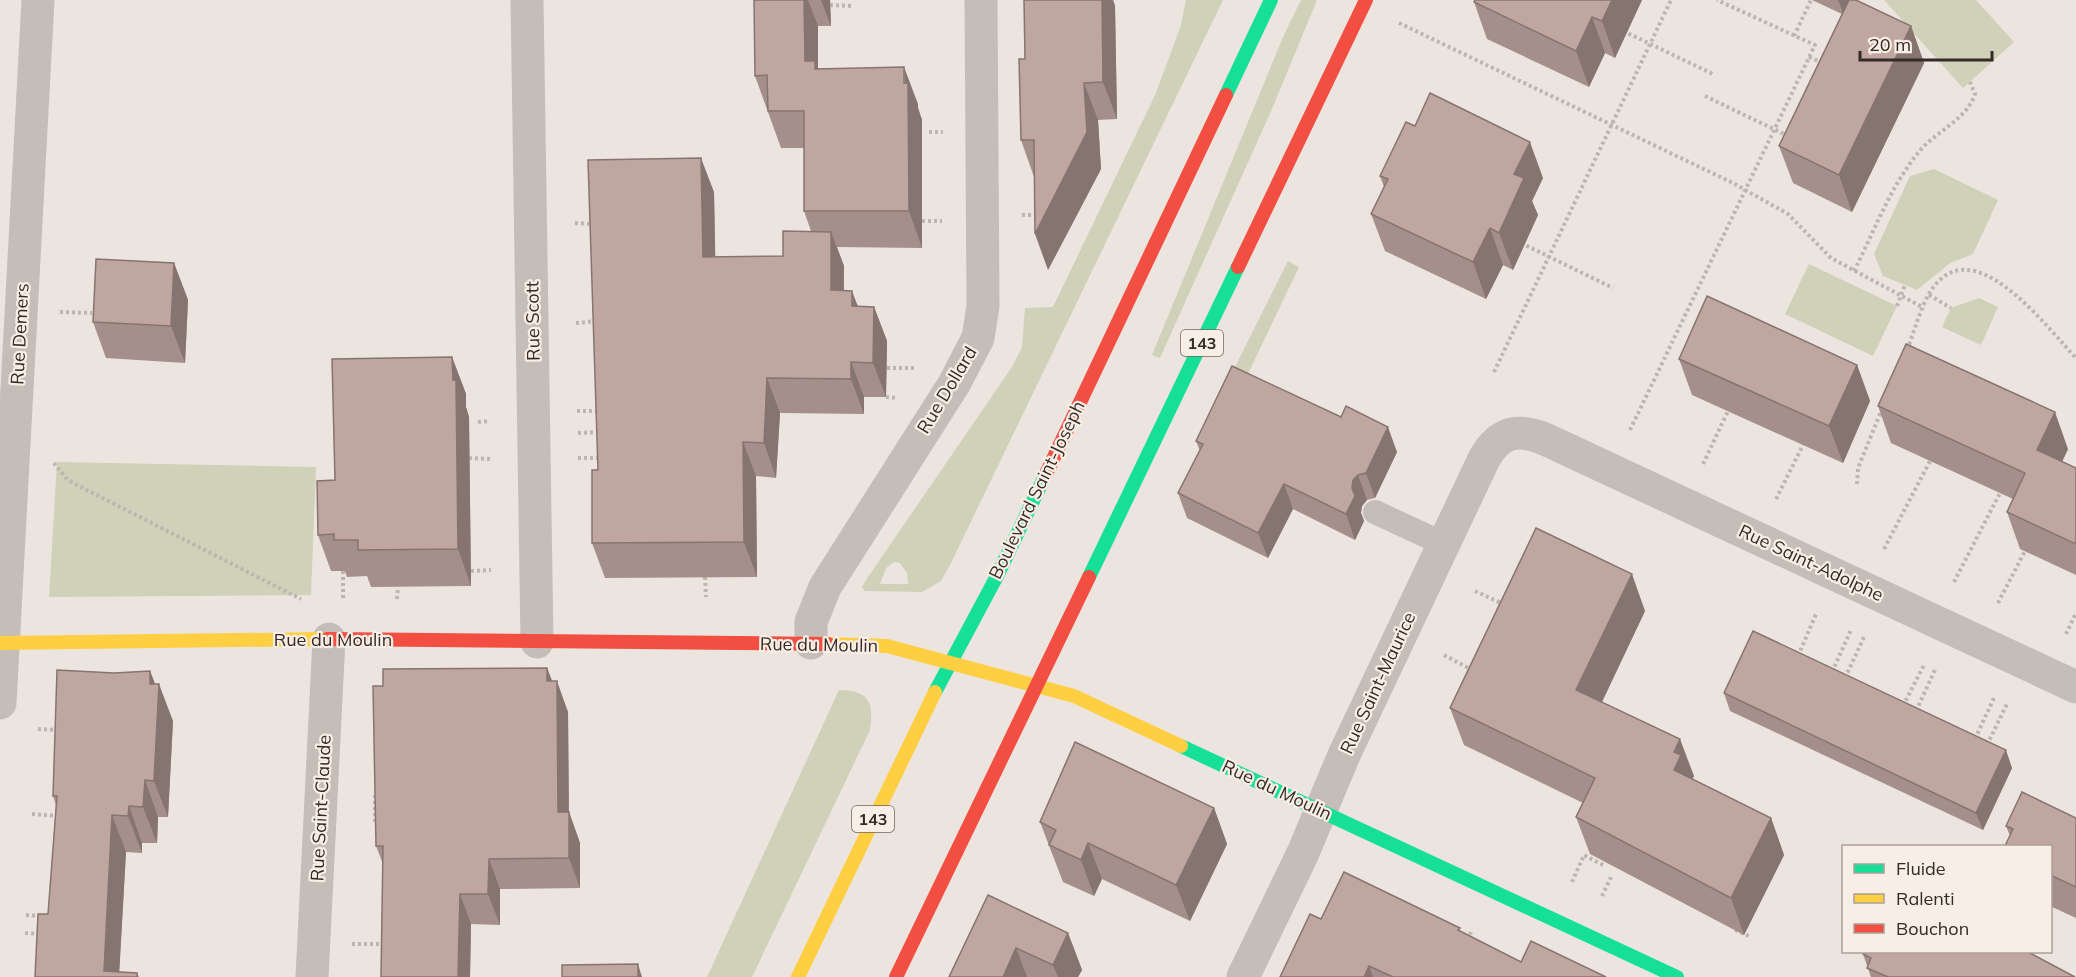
<svg xmlns="http://www.w3.org/2000/svg" width="2076" height="977" font-family="Mulish,sans-serif">
  <style>
    .green { fill: #cfd1b8; fill-rule: evenodd }
    .lines { fill: none; stroke-linecap: round; stroke-linejoin: round }
    .path { stroke: #beb5b0; stroke-width: 4; stroke-dasharray: 3 3; stroke-linecap: butt }
    .lane { stroke: #c5bdb8; stroke-width: 24 }
    .street { stroke: #c5bdb8; stroke-width: 33 }
    .fast { stroke: #16e098; stroke-width: 14 }
    .slow { stroke: #ffcf43; stroke-width: 14 }
    .jam { stroke: #f24e42; stroke-width: 14 }
    .wall { fill: #a58f8a }
    .shaded-wall { fill: #867470 }
    .building { fill: #c0a6a0; stroke: #867470; stroke-width: 1.5 }
    .labels { text-anchor: middle; stroke-width: 4.5; stroke-linejoin: round; paint-order: stroke }
    .shield { fill: #f9eee5; stroke: #70655f; stroke-width: 1.5 }
    .shield-label { font-size: 16px; font-weight: bold; fill: #352a26 }
    .street-label { font-size: 18px; fill: #352a26; stroke: #f9eee5 }
  </style>
  <rect width="100%" height="100%" fill="#ece5df"/>
  <!-- green -->
  <g class="green">
    <path d="M1186 0H1223L950 565 941 581 922 592 865 591 862 587 868 577 1012 367 1022 347 1025 308 1053 307 1156 93 1181 25ZM894 562 900 563 907 573 908 584H880L886 568Z"/>
    <path d="M1301 0H1317L1272 109 1160 358 1152 355 1283 37Z"/>
    <path d="M1884 0H1976L2014 42 1963 88Z"/>
    <path d="M1934 169 1998 200 1973 254 1950 263 1917 290 1883 276 1874 254 1910 176Z"/>
    <path d="M1288 261 1299 267 1246 378 1220 397Z"/>
    <path d="M1809 264 1897 306 1873 356 1785 314Z"/>
    <path d="M1979 298 1998 307 1981 345 1942 327 1951 308Z"/>
    <path d="M57 462 316 467 311 595 49 597Z"/>
    <path d="M839 690C869 691 874 701 870 730L752 977H707Z"/>
  </g>
  <g class="lines">
    <!-- path -->
    <g class="path">
      <path d="M830 5 853 6"/>
      <path d="M1399 23 1733 183 1788 214 1831 258 1924 308"/>
      <path d="M1623 31 1715 75"/>
      <path d="M1794 36 1811 0"/>
      <path d="M1809 57 1823 63"/>
      <path d="M1705 96 1788 136"/>
      <path d="M929 132H943"/>
      <path d="M1022 215H1038"/>
      <path d="M922 221H942"/>
      <path d="M575 223 594 224"/>
      <path d="M1521 243 1613 288"/>
      <path d="M1854 271C1874 232 1890 187 1918 153 1935 131 1966 121 1975 94L1970 82"/>
      <path d="M1929 295 1951 308"/>
      <path d="M1897 306 1905 285"/>
      <path d="M60 312 92 313"/>
      <path d="M576 323 597 321"/>
      <path d="M1907 350C1916 328 1923 294 1941 279 1983 241 2050 331 2076 358"/>
      <path d="M887 368H916"/>
      <path d="M1494 372 1671 0"/>
      <path d="M886 397 897 398"/>
      <path d="M577 411H599"/>
      <path d="M478 422 489 421"/>
      <path d="M1630 430 1815 45 1717 0"/>
      <path d="M578 433 599 432"/>
      <path d="M469 458 490 459"/>
      <path d="M578 458H603"/>
      <path d="M54 463 66 478 75 484 301 599"/>
      <path d="M1703 464 1728 411"/>
      <path d="M1857 484 1858 468 1882 409"/>
      <path d="M1776 499 1803 445"/>
      <path d="M1884 549 1930 461"/>
      <path d="M343 571V600"/>
      <path d="M471 571 491 570"/>
      <path d="M705 577 706 597"/>
      <path d="M1954 582 2000 493"/>
      <path d="M1475 591 1503 604"/>
      <path d="M397 599 398 587"/>
      <path d="M1998 603 2025 551"/>
      <path d="M2066 634 2076 613"/>
      <path d="M1444 655 1472 670"/>
      <path d="M1798 656 1816 614"/>
      <path d="M1832 672 1851 630"/>
      <path d="M1845 678 1864 637"/>
      <path d="M1903 706 1924 665"/>
      <path d="M1916 711 1935 670"/>
      <path d="M38 729 60 730"/>
      <path d="M1975 739 1994 698"/>
      <path d="M1987 745 2007 704"/>
      <path d="M375 795V822H381"/>
      <path d="M32 814 58 816"/>
      <path d="M1572 882 1584 855 1603 865"/>
      <path d="M1602 896 1612 875"/>
      <path d="M26 915 41 916"/>
      <path d="M1735 930 1751 937"/>
      <path d="M25 933 41 934"/>
      <path d="M1468 940 1471 932"/>
      <path d="M352 944H386"/>
    </g>
    <!-- lane -->
    <path class="lane" d="M1375 512 1444 544"/>
    <!-- street -->
    <g class="street">
      <path d="M527 0 537 642"/>
      <path d="M811 643V622L825 587 954 384 978 338 983 306 981 0"/>
      <path d="M0 703 38 0"/>
      <path d="M312 977 329 639"/>
      <path d="M1243 977 1303 853 1344 755 1484 459C1500 430 1519 428 1547 440L2076 687"/>
    </g>
    <!-- fast -->
    <g class="fast">
      <path d="M1226 95 1271 0"/>
      <path d="M1089 577 1238 267"/>
      <path d="M935 692 997 576 1045 476"/>
      <path d="M1181 746 1677 977"/>
    </g>
    <!-- slow -->
    <g class="slow">
      <path d="M0 643 327 639"/>
      <path d="M828 644 887 646 1074 696 1181 746"/>
      <path d="M798 977 935 692"/>
    </g>
    <!-- jam -->
    <g class="jam">
      <path d="M1238 267 1366 0"/>
      <path d="M1045 476 1226 95"/>
      <path d="M327 639 828 644"/>
      <path d="M896 977 1089 577"/>
    </g>
  </g>
  <!-- wall -->
  <g class="wall">
    <path d="M754 0H830L831 26H818V69L918 104V108L922 120V248L837 247 844 266V290L858 306 874 307 887 341 886 397H864V414L780 413 776 478 756 476 757 577 605 578 592 543 598 470 714 192 715 257 783 256 811 231 804 211V148H781L755 76Z"/>
    <path d="M1024 0H1113L1115 6 1117 119 1098 120 1101 169 1048 270 1034 177 1021 140 1025 59Z"/>
    <path d="M1642 0 1615 58 1605 53 1589 87 1487 39 1474 2Z"/>
    <path d="M1812 0H1856L1911 26 1924 63 1852 212 1793 183 1779 146 1842 14Z"/>
    <path d="M1380 176 1543 178 1532 201 1538 215 1513 270 1503 265 1486 299 1385 251 1371 214 1384 187Z"/>
    <path d="M174 263 188 300 185 363 106 358 93 322Z"/>
    <path d="M452 357 466 394V407L469 417 471 586 371 587 367 576 347 577 345 571H331L318 535 335 480Z"/>
    <path d="M1679 359 1857 365 1870 401 1843 463 1692 395Z"/>
    <path d="M1878 406 2068 449 2062 462 2076 468V575L2020 549 2007 512 2013 499 1891 443Z"/>
    <path d="M1196 441 1397 452 1375 498 1367 500 1362 506 1361 513 1364 521 1355 540 1293 509 1268 558 1187 518 1178 493 1200 451Z"/>
    <path d="M1645 611 1602 702 1694 776 1692 779 1771 818 1784 855 1744 935 1590 854 1576 817 1583 803 1464 745 1450 708Z"/>
    <path d="M547 668 552 681 568 712 569 812 580 843V888L500 889V925L471 924 470 977H381L383 864 376 846 383 686Z"/>
    <path d="M150 671 155 684 173 721 168 817H158L157 843H142V853L126 852 119 972 137 973 139 977H35L48 914 56 805 53 796 114 673Z"/>
    <path d="M1724 693 2012 768 1983 830 1730 711Z"/>
    <path d="M1214 808 1227 844 1190 921 1102 879 1094 896 1063 882 1040 822Z"/>
    <path d="M2076 818V918L2050 906V846L2010 836 2006 826Z"/>
    <path d="M988 895 1068 933 1082 970 1078 977H949Z"/>
    <path d="M1321 919 1461 931 1521 962 1606 977H1280Z"/>
    <path d="M1864 951H2032L2034 955 2075 977H1871L1863 954Z"/>
  </g>
  <!-- shaded-wall -->
  <g class="shaded-wall">
    <path d="M804 0H808L818 26V70L828 98 805 61Z"/>
    <path d="M821 0H830L831 26Z"/>
    <path d="M1102 0H1113L1115 6 1117 119 1103 82Z"/>
    <path d="M1612 0H1642L1615 58 1602 21Z"/>
    <path d="M1838 0H1851L1844 15Z"/>
    <path d="M1592 17 1605 53 1589 87 1576 51Z"/>
    <path d="M1911 26 1924 63 1852 212 1839 175Z"/>
    <path d="M904 67 918 104V108L922 120V248L909 211Z"/>
    <path d="M1084 83 1098 120 1101 169 1048 270 1035 234Z"/>
    <path d="M1530 142 1543 178 1532 201 1538 215 1513 270 1499 233 1514 174Z"/>
    <path d="M701 158 714 192 716 291 703 257Z"/>
    <path d="M1490 228 1503 265 1486 299 1473 262Z"/>
    <path d="M831 232 844 266 843 325 831 290Z"/>
    <path d="M174 263 188 300 185 363 171 326Z"/>
    <path d="M852 291 865 325 852 306Z"/>
    <path d="M874 307 887 341 886 397 873 363Z"/>
    <path d="M452 357 466 394V407L469 417 471 586 458 549Z"/>
    <path d="M851 362 864 397V414L851 379Z"/>
    <path d="M1857 365 1870 401 1843 463 1829 426Z"/>
    <path d="M767 378 780 413 776 478 764 443Z"/>
    <path d="M2055 412 2068 449 2050 487 2037 450Z"/>
    <path d="M1388 427 1397 452 1375 498 1366 473Z"/>
    <path d="M743 442 756 476 757 577 744 542Z"/>
    <path d="M1358 475 1367 500 1362 506 1361 513 1364 521 1355 540 1346 514 1353 480Z"/>
    <path d="M1284 484 1293 509 1268 558 1258 533Z"/>
    <path d="M1632 574 1645 611 1590 727 1576 690Z"/>
    <path d="M547 668 557 694V681L568 712 569 841V812L580 843V888L569 858 558 812 547 681Z"/>
    <path d="M150 671 159 694V684L173 721 168 817 154 781 150 684Z"/>
    <path d="M1680 739 1694 776 1691 782 1674 770V752Z"/>
    <path d="M2006 750 2012 768 1983 830 1976 813Z"/>
    <path d="M145 780 158 817 157 843 143 807Z"/>
    <path d="M129 806 142 843V853L128 816Z"/>
    <path d="M1214 808 1227 844 1190 921 1176 885Z"/>
    <path d="M112 815 126 852 119 977 104 971Z"/>
    <path d="M1771 818 1784 855 1744 935 1731 898Z"/>
    <path d="M1088 843 1102 879 1094 896 1081 860Z"/>
    <path d="M489 859 500 889V925L488 894Z"/>
    <path d="M460 894 471 924 470 977H458Z"/>
    <path d="M1068 933 1082 970 1078 977H1058L1053 965Z"/>
    <path d="M1016 948 1027 977H1003Z"/>
    <path d="M638 964 642 977H638Z"/>
    <path d="M1369 966 1373 977H1364Z"/>
  </g>
  <!-- building -->
  <g class="building">
    <path d="M754 0H804L805 61H815V69L904 67V83H908L909 211H804V111H768L767 75 755 76Z"/>
    <path d="M1024 0H1102L1103 82 1084 83 1087 132 1035 234 1034 140H1021L1019 59H1025Z"/>
    <path d="M1475 0H1612L1602 21 1592 17 1576 51 1474 2Z"/>
    <path d="M1849 0H1856L1911 26 1839 175 1779 146Z"/>
    <path d="M1430 93 1530 142 1514 174 1524 178 1499 233 1490 228 1473 262 1371 214 1388 179 1380 176 1406 122 1415 126Z"/>
    <path d="M701 158 703 257 783 256V231L831 232V290L852 291V306L874 307 873 363 851 362V379L767 378 764 443 743 442 744 542 592 543V470H598L588 160Z"/>
    <path d="M96 259 174 263 171 326 93 322Z"/>
    <path d="M1707 296 1857 365 1829 426 1679 359Z"/>
    <path d="M1906 344 2055 412 2037 450 2076 468V544L2007 512 2025 473 1878 406Z"/>
    <path d="M452 357 453 380H456L458 549 358 550V540H334V534L318 535 317 481 335 480 332 359Z"/>
    <path d="M1232 366 1341 417 1346 406 1388 427 1366 473 1358 475 1353 480 1352 488 1355 496 1346 514 1284 484 1258 533 1178 493 1203 444 1196 441Z"/>
    <path d="M1536 528 1632 574 1576 690 1680 739 1674 752 1681 755 1674 770 1771 818 1731 898 1576 817 1595 778 1450 708Z"/>
    <path d="M1753 631 2006 750 1976 813 1724 693Z"/>
    <path d="M547 668V681H557L558 812H569V858L489 859 488 894H460L458 977H381L383 846H376L373 686H383V669Z"/>
    <path d="M57 670 114 673 150 671V684H159L154 781 145 780 143 807 129 806 128 816 112 815 104 971 137 973V977H35L38 914H48L57 796H53Z"/>
    <path d="M1075 742 1214 808 1176 885 1088 843 1081 860 1049 845 1056 830 1040 822Z"/>
    <path d="M2022 792 2076 818V887L2050 875V846H2005L2013 829 2006 826Z"/>
    <path d="M1344 872 1460 928 1458 930 1521 962 1531 941 1606 977H1393L1369 966 1364 977H1280L1310 914 1321 919Z"/>
    <path d="M988 895 1068 933 1053 965 1016 948 1003 977H949Z"/>
    <path d="M1864 951H2026L2075 977H1888L1867 968 1871 958 1863 954Z"/>
    <path d="M638 964V977H562V965Z"/>
  </g>
  <g class="labels">
    <!-- shield labels -->
    <g class="shield">
      <rect x="1181" y="330" width="42" height="26" rx="4.5"/>
      <rect x="852" y="806" width="42" height="26" rx="4.5"/>
    </g>
    <g class="shield-label">
      <text x="1202" y="349">143</text>
      <text x="873" y="825">143</text>
    </g>
    <!-- street labels -->
    <g class="street-label">
      <text transform="translate(533 321) rotate(-91)" y="6">Rue Scott</text>
      <text transform="translate(20 334) rotate(-87)" y="6">Rue Demers</text>
      <text transform="translate(947 390) rotate(-59)" y="6">Rue Dollard</text>
      <text transform="translate(1037 490) rotate(-64)" y="6">Boulevard Saint-Joseph</text>
      <text transform="translate(1811 563) rotate(25)" y="6">Rue Saint-Adolphe</text>
      <text x="333" y="646">Rue du Moulin</text>
      <text transform="translate(819 645) rotate(1)" y="6">Rue du Moulin</text>
      <text transform="translate(1378 683) rotate(-65)" y="6">Rue Saint-Maurice</text>
      <text transform="translate(1277 790) rotate(25)" y="6">Rue du Moulin</text>
      <text transform="translate(321 808) rotate(-87)" y="6">Rue Saint-Claude</text>
    </g>
  </g>
  <!-- legend -->
  <rect x="1842" y="845" width="210" height="108" fill="#f9eee5" stroke="#aba099" stroke-width="1.5"/>
  <rect x="1854" y="864" width="30" height="9" fill="#16e098" stroke="#aba099" stroke-width="1.5"/>
  <text x="1896" y="875" font-size="18" fill="#352a26">Fluide</text>
  <rect x="1854" y="894" width="30" height="9" fill="#ffcf43" stroke="#aba099" stroke-width="1.5"/>
  <text x="1896" y="905" font-size="18" fill="#352a26">Ralenti</text>
  <rect x="1854" y="924" width="30" height="9" fill="#f24e42" stroke="#aba099" stroke-width="1.5"/>
  <text x="1896" y="935" font-size="18" fill="#352a26">Bouchon</text>
  <!-- scale -->
  <path d="M1860 51v9h132v-9" fill="none" stroke="#352a26" stroke-width="3"/>
  <text x="1869" y="51" font-size="18" fill="#352a26" stroke="#f9eee5" stroke-width="4.5" paint-order="stroke">20 m</text>
</svg>
